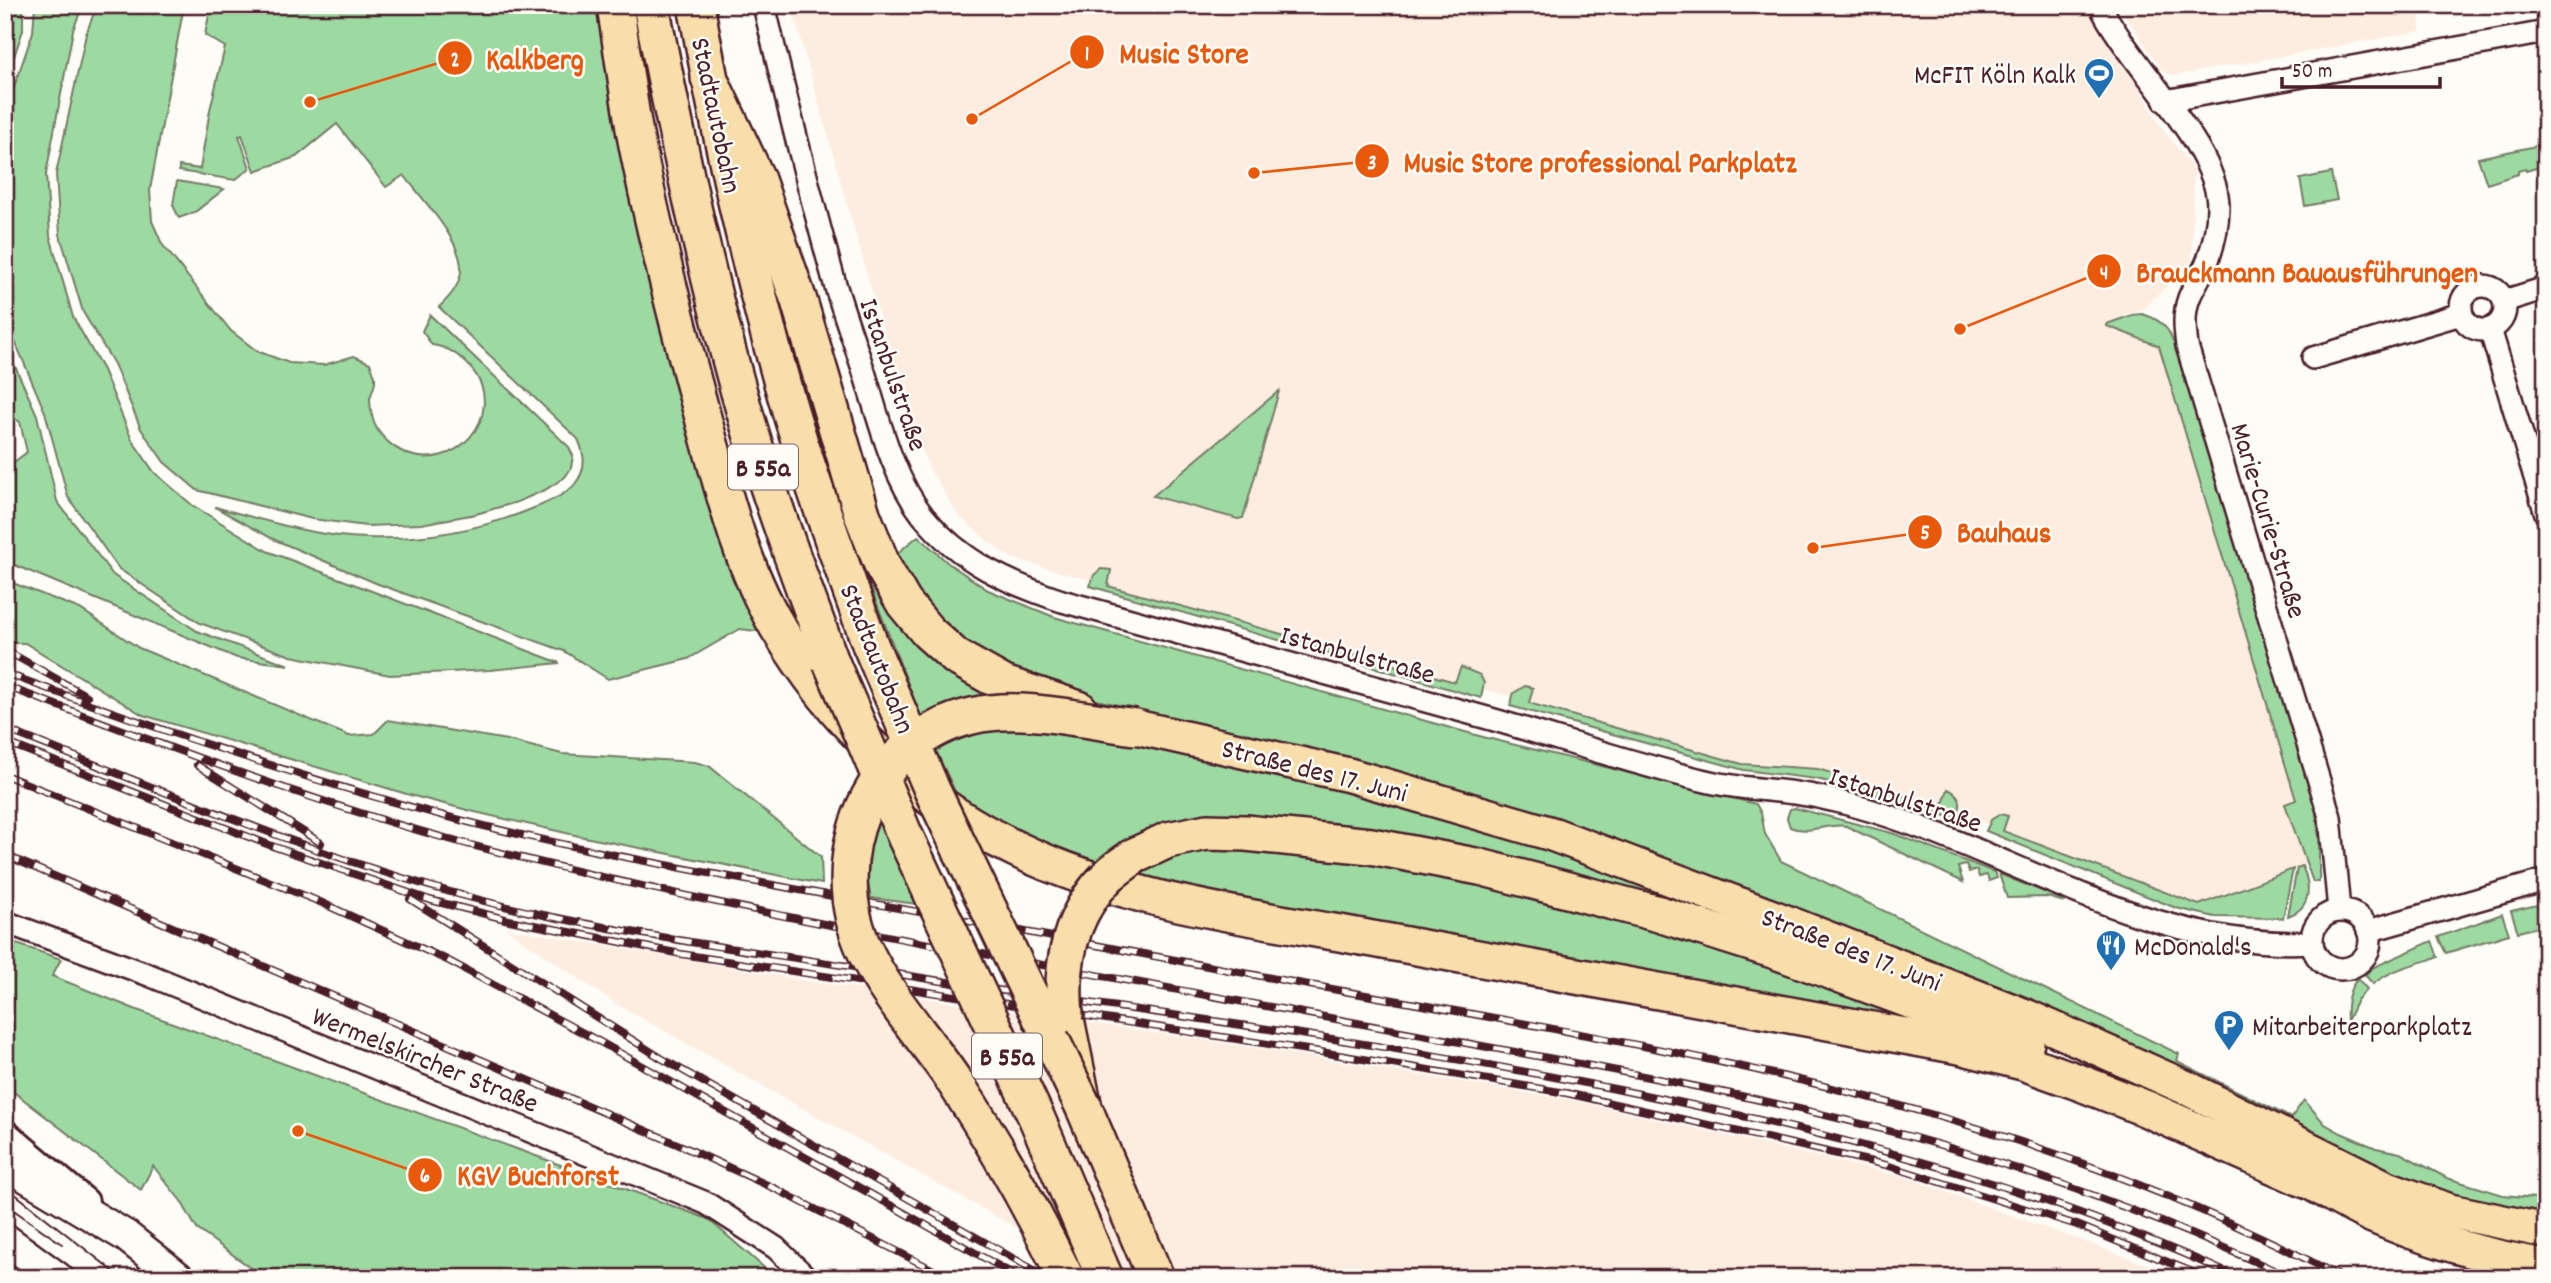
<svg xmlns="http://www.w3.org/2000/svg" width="2551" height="1283" font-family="Dekko,sans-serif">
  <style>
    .built { fill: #fdede1 }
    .green { fill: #9ddaa2; stroke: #747c66; stroke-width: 2 }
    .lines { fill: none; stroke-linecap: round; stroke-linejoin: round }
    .minor-casing { stroke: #4a1f2b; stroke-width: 26 }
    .tertiary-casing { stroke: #4a1f2b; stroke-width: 32 }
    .secondary-casing { stroke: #4a1f2b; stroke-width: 35 }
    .primary-casing { stroke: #4a1f2b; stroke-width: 38 }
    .trunk-casing { stroke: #4a1f2b; stroke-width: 40 }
    .minor { stroke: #fdfcf7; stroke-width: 21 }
    .tertiary { stroke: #fdfcf7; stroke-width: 26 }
    .secondary { stroke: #fdfcf7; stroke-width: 30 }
    .primary { stroke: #f8deab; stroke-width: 33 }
    .trunk { stroke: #f8deab; stroke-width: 35 }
    .tram { stroke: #4a1f2b; stroke-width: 2 }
    .rail-casing { stroke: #4a1f2b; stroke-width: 8 }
    .rail { stroke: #fdfcf7; stroke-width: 5; stroke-dasharray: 16; stroke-linecap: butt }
    .trunk-bridge-casing { stroke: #4a1f2b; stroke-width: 40; stroke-linecap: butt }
    .trunk-bridge { stroke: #f8deab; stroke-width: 35 }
    .labels { text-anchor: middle; stroke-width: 5; stroke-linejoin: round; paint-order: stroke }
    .shield { fill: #fdfcf7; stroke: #806168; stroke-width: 2 }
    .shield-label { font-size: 26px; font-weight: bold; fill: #4a1f2b }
    .poi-label { font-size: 28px; fill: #4a1f2b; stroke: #fdfcf7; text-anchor: start }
    .street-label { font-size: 28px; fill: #4a1f2b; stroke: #fdfcf7 }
    .leader { fill: none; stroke: #e8590c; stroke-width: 2.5 }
    .callout-dot { fill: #e8590c; stroke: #fdfcf7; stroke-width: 2.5 }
    .mark-label { font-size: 21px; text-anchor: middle; font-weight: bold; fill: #fff }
    .callout-label { font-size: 30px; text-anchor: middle; font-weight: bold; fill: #e8590c; stroke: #fdfcf7; stroke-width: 5; stroke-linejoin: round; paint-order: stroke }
  </style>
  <rect width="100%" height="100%" fill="#fdfcf7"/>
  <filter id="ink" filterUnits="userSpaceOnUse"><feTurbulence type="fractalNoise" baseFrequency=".0143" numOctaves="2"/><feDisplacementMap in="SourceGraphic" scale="14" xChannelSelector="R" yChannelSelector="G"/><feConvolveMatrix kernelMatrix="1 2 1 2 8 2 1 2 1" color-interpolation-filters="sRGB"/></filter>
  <g filter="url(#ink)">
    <!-- built -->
    <g class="built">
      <path d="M791 5H2095L2158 122 2194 170 2192 260 2144 309 2107 324 2108 326 2159 346 2296 801 2285 805 2307 864 2199 905 1988 824 1902 793 1818 769 1742 764 1512 696 1456 683 1011 558 989 542 957 514 929 468 915 433 874 299Z"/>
      <path d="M2118 5H2418L2421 31 2173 76 2162 70Z"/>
      <path d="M505 928 809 981 1263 1049 1576 1101 1906 1177 2184 1278H1106L616 1004Z"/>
    </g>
    <!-- green -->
    <g class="green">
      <path d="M11 5H23V30L5 83V18Z"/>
      <path d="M35 5H83L73 30 46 174 50 236 73 317 103 370 132 440 154 472 192 505 267 551 560 663 490 670 390 675 291 656 200 623 119 569 68 497 45 412 11 332 5 307V113L33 32Z"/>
      <path d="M97 5H184L150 190 152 221 162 244 231 331 257 351 289 363 324 365 354 356 370 363C371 367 375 373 375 378 376 385 371 392 370 399 370 406 372 419 375 425 380 436 391 446 401 451 453 478 509 415 472 369 462 357 449 347 432 345L422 331 430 315 569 447 573 456 571 468 565 477 545 490 517 502 476 514 421 524 366 526 312 519 197 490 164 462 141 429 114 364 83 312 60 235 56 174 86 34Z"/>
      <path d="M211 5H603L764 632 740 629 688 659 608 679 564 651 378 584 273 539 215 507C264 520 315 537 367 538 425 540 485 529 539 506 551 501 567 494 575 484 587 469 585 455 578 439L439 307C449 298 460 286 461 271 463 241 422 199 404 175L386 187 337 124 296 157 255 171 242 135 239 136 250 168 235 180 179 171V166L200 169 210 110 225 47 205 35Z"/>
      <path d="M2546 144V165L2526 171 2525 169 2518 171V174L2487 184 2478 158Z"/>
      <path d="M2331 173 2337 200 2305 206 2300 179Z"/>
      <path d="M177 181 224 189 195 212 179 218 173 205Z"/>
      <path d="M2142 314C2168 321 2172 335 2179 359L2315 804 2319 840V882H2313L2285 804 2296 800 2159 346 2107 326V324L2132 315Z"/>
      <path d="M5 344 37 415 57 501 113 575 197 631 289 665 237 658 5 561V466H9L27 452 20 422 5 412Z"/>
      <path d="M1279 391 1243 518 1238 519 1153 496Z"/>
      <path d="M918 536 948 563 988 590 1054 617 1483 737 1756 804 1761 813 1765 834 1781 861 2179 1054 2177 1061 2291 1118 2304 1100 2325 1124 2341 1133 2376 1148 2400 1153 2447 1178 2503 1195 2546 1199V1217L2452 1197 1321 753 1067 693 1021 675 964 643 921 602 894 556Z"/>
      <path d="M1101 569 1111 570 1108 586 1455 682 1461 667 1480 675 1484 683 1481 698 1090 586 1094 575Z"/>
      <path d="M871 577 989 694 988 697 922 720 867 578Z"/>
      <path d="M5 580 80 609 139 648 349 736 374 734 388 720 507 740 562 754 695 762 709 766 821 857 822 884 579 836 475 812 410 795 143 715 25 643H15L5 639Z"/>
      <path d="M1525 686 1533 688 1529 703 1742 764 1818 769 1942 807 1948 789C1963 796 1962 806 1956 819L1847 786 1816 779 1744 770 1510 706 1514 693Z"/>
      <path d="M1011 726 1141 739 1409 803 1677 893 2546 1240V1248L2506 1242 2444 1227 2312 1171 2178 1103 2022 1034 1483 854 1143 832 1129 839 1092 870 965 812 934 747 983 729Z"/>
      <path d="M1795 808 1892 833 1994 872 1997 878 1989 881 1987 875 1979 877 1977 870 1969 872 1966 865 1958 867 1963 882 1846 826C1827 823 1808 835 1790 827L1787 818 1790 809Z"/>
      <path d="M878 812 917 904 871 898C862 860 867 848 878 812Z"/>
      <path d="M2000 814 2008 816 2003 831 2199 905 2293 869 2283 918 2215 917 2176 908 1986 831 1991 820Z"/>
      <path d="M1203 848 1277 849 1370 857 1656 924 1961 1030 1128 879 1178 852Z"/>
      <path d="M2302 866C2311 885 2312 908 2288 916L2297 868Z"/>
      <path d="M1999 874 2064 900V902L2047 897 2007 898Z"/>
      <path d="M2546 903V925L2518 932 2511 911Z"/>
      <path d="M2502 914 2509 934 2446 953 2438 937Z"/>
      <path d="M5 940 61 959 52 976 137 1010 708 1219 776 1278H265L197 1229 181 1201 153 1166 141 1190 10 1089 13 1061 5 1053Z"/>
      <path d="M2432 941 2438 957C2415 964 2392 969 2373 984L2365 975 2374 967Z"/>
      <path d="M2358 979 2367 989 2357 1000 2347 1021C2346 1006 2347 989 2358 979Z"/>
    </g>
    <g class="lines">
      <!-- minor casing -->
      <g class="minor-casing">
        <g id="minor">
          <path d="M764 5C786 99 809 191 835 284 844 314 855 344 865 375 879 420 893 479 924 517 961 562 1008 583 1062 601 1205 641 1348 679 1491 719 1564 740 1636 765 1710 782 1740 789 1771 789 1801 794 1818 796 1835 801 1852 805 2005 846 2148 952 2311 942"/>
          <path d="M2100 5C2127 62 2219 147 2218 207 2218 224 2214 243 2208 260 2203 273 2194 285 2189 298 2183 314 2185 330 2187 346L2330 817 2339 910"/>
          <path d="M2165 101 2546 32"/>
          <circle cx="2483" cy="308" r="22"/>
          <path d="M2504 301 2546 288"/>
          <path d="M2490 329 2546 514"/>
          <path d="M2313 358 2461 314"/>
          <circle cx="2341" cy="940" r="29"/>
          <path d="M5 922 149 975 706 1203 776 1248 807 1278"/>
          <path d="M2368 931 2546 880"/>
        </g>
      </g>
      <!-- tertiary casing -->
      <g class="tertiary-casing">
        <path id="tertiary" d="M5 1134 85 1202"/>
      </g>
      <!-- secondary casing -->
      <g class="secondary-casing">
        <g id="secondary">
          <path d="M5 1164 126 1236 179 1278"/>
          <path d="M5 1239 58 1278"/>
        </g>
      </g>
      <!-- primary casing -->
      <g class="primary-casing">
        <g id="primary">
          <path d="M1136 727 1349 775 1552 834 1783 921 2028 1017 2187 1088 2385 1187 2450 1211 2546 1231"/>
          <path d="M2306 1180C2328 1192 2350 1206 2373 1216 2428 1240 2486 1257 2546 1266"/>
        </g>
      </g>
      <!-- trunk casing -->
      <g class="trunk-casing">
        <g id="trunk">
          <path d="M615 5C622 50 628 96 636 140 655 236 679 330 705 425 723 491 742 567 777 626 834 721 915 801 1016 849 1130 904 1261 918 1384 941 1576 977 1768 1012 1960 1046L2023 1062 2081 1083 2147 1109 2306 1180"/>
          <path d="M651 5C675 129 701 252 734 374 760 472 796 567 831 662"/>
          <path d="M696 5C719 132 747 258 782 383 807 471 839 558 870 644"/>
          <path d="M709 78 756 177 799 301 862 514 883 567 904 603 928 632 956 657 1004 684 1079 709"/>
          <path d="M1134 856 1168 840 1207 832 1246 833 1371 846 1480 867 1659 914 1776 951 2026 1043"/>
          <path d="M1065 1014 1084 1108 1156 1278"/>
        </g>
      </g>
      <!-- minor -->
      <use href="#minor" class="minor"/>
      <!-- tertiary -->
      <use href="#tertiary" class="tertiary"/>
      <!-- secondary -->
      <use href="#secondary" class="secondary"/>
      <!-- primary -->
      <use href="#primary" class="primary"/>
      <!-- trunk -->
      <use href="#trunk" class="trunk"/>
      <!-- tram -->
      <g class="tram">
        <path d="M5 1186 122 1278"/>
        <path d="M5 1204 62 1244"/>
      </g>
      <!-- rail casing -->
      <g class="rail-casing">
        <g id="rail">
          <path d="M5 650 87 696"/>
          <path d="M5 673C158 730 311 782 468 822 590 853 715 874 838 897 990 925 1142 954 1293 982 1536 1026 1783 1064 2018 1141 2129 1178 2239 1223 2343 1278"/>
          <path d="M5 686C158 743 309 802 467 844 681 900 901 939 1119 979 1240 1001 1361 1024 1482 1046 1626 1072 1771 1099 1912 1137 2042 1173 2169 1221 2291 1278"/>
          <path d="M5 729C185 799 363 878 553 917 644 936 736 949 828 963 889 972 950 983 1011 992 1218 1021 1425 1050 1630 1092 1839 1134 2044 1188 2238 1278"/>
          <path d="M5 742 272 846 430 900 509 920 681 954 1321 1052 1566 1093 1886 1165 2077 1225 2207 1278"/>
          <path d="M197 765 321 843"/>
          <path d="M5 775 320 902 447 960 602 1043 1020 1278"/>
          <path d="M5 855 684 1147 778 1190 949 1278"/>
          <path d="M410 899 661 1058 1048 1278"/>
        </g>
      </g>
      <!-- rail -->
      <use href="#rail" class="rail"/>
      <!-- trunk-bridge casing -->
      <g class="trunk-bridge-casing">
        <g id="trunk-bridge">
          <path d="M870 644 932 790 1084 1108"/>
          <path d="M831 662 905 836 1037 1119 1105 1278"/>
          <path d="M1065 1014C1060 963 1071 913 1108 876 1115 869 1125 863 1134 856"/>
          <path d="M1066 1278C1033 1211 997 1146 956 1084 927 1040 889 1000 866 953 821 860 869 740 972 716 1022 704 1085 721 1136 727"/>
        </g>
      </g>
      <!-- trunk-bridge -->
      <use href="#trunk-bridge" class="trunk-bridge"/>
    </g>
  </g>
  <!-- icons -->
  <defs>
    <g id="stadium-pin" transform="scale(1.575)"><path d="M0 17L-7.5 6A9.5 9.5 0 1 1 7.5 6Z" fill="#1f6fb2" stroke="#fdfcf7"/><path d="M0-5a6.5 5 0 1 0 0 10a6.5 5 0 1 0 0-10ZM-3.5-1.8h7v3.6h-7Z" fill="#fff"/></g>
    <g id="restaurant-pin" transform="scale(1.575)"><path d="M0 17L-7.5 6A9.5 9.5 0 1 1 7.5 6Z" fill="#1f6fb2" stroke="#fdfcf7"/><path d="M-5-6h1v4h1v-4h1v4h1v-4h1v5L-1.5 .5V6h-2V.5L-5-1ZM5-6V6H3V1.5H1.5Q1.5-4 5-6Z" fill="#fff"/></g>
    <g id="parking-pin" transform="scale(1.575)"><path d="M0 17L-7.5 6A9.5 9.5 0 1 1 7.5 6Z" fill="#1f6fb2" stroke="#fdfcf7"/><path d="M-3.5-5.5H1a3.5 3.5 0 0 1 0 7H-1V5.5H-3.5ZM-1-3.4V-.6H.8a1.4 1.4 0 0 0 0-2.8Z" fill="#fff"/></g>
  </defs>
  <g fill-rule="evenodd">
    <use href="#stadium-pin" x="2099" y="73"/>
    <use href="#restaurant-pin" x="2111" y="945"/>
    <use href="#parking-pin" x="2229" y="1025"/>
  </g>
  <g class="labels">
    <!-- shield labels -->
    <g class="shield">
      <rect x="728" y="444.5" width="70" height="45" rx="5"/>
      <rect x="972" y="1033.5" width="70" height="45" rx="5"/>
    </g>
    <g class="shield-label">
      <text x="763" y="476">B 55a</text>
      <text x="1007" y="1065">B 55a</text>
    </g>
    <!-- poi labels -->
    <g class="poi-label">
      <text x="2076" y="83" text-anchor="end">McFIT Köln Kalk</text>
      <text x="2134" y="955">McDonald's</text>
      <text x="2252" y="1035">Mitarbeiterparkplatz</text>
    </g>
    <!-- street labels -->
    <g class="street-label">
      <text transform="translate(718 115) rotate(78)" y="10">Stadtautobahn</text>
      <text transform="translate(895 374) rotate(71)" y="10">Istanbulstraße</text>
      <text transform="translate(2270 520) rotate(73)" y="10">Marie-Curie-Straße</text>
      <text transform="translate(1358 653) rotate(15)" y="10">Istanbulstraße</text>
      <text transform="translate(879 658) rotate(68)" y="10">Stadtautobahn</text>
      <text transform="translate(1315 769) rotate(14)" y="10">Straße des 17. Juni</text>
      <text transform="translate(1906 798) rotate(18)" y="10">Istanbulstraße</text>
      <text transform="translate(1852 948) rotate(21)" y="10">Straße des 17. Juni</text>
      <text transform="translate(426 1058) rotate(22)" y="10">Wermelskircher Straße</text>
    </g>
  </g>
  <!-- callouts -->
  <path class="leader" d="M972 119L1087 52M310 102L455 58M1254 173L1372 161M1960 329L2104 271M1813 548L1925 532M298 1131L425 1175"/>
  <g class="callout-dot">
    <circle cx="972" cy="119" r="7"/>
    <circle cx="310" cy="102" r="7"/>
    <circle cx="1254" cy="173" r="7"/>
    <circle cx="1960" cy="329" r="7"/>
    <circle cx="1813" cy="548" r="7"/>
    <circle cx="298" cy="1131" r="7"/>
    <circle cx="1087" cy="52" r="18"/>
    <circle cx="455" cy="58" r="18"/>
    <circle cx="1372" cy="161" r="18"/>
    <circle cx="2104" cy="271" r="18"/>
    <circle cx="1925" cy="532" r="18"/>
    <circle cx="425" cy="1175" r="18"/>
  </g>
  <g class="mark-label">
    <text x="1087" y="60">1</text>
    <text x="455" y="66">2</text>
    <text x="1372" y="169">3</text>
    <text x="2104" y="279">4</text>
    <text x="1925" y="539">5</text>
    <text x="425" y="1182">6</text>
  </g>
  <g class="callout-label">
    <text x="1184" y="63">Music Store</text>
    <text x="535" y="69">Kalkberg</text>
    <text x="1600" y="172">Music Store professional Parkplatz</text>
    <text x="2307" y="282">Brauckmann Bauausführungen</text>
    <text x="2004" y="542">Bauhaus</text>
    <text x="538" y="1185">KGV Buchforst</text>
  </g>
  <!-- margin -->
  <rect width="2551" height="1283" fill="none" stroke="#fdfcf7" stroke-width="28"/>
  <rect x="14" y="14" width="2523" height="1255" fill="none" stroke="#4a1f2b" stroke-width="2.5" filter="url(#ink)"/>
  <!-- scale -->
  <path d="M2282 77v10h158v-10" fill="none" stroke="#4a1f2b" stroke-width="3.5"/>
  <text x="2292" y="77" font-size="21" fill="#4a1f2b" stroke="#fdfcf7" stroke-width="5" paint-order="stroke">50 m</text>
</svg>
